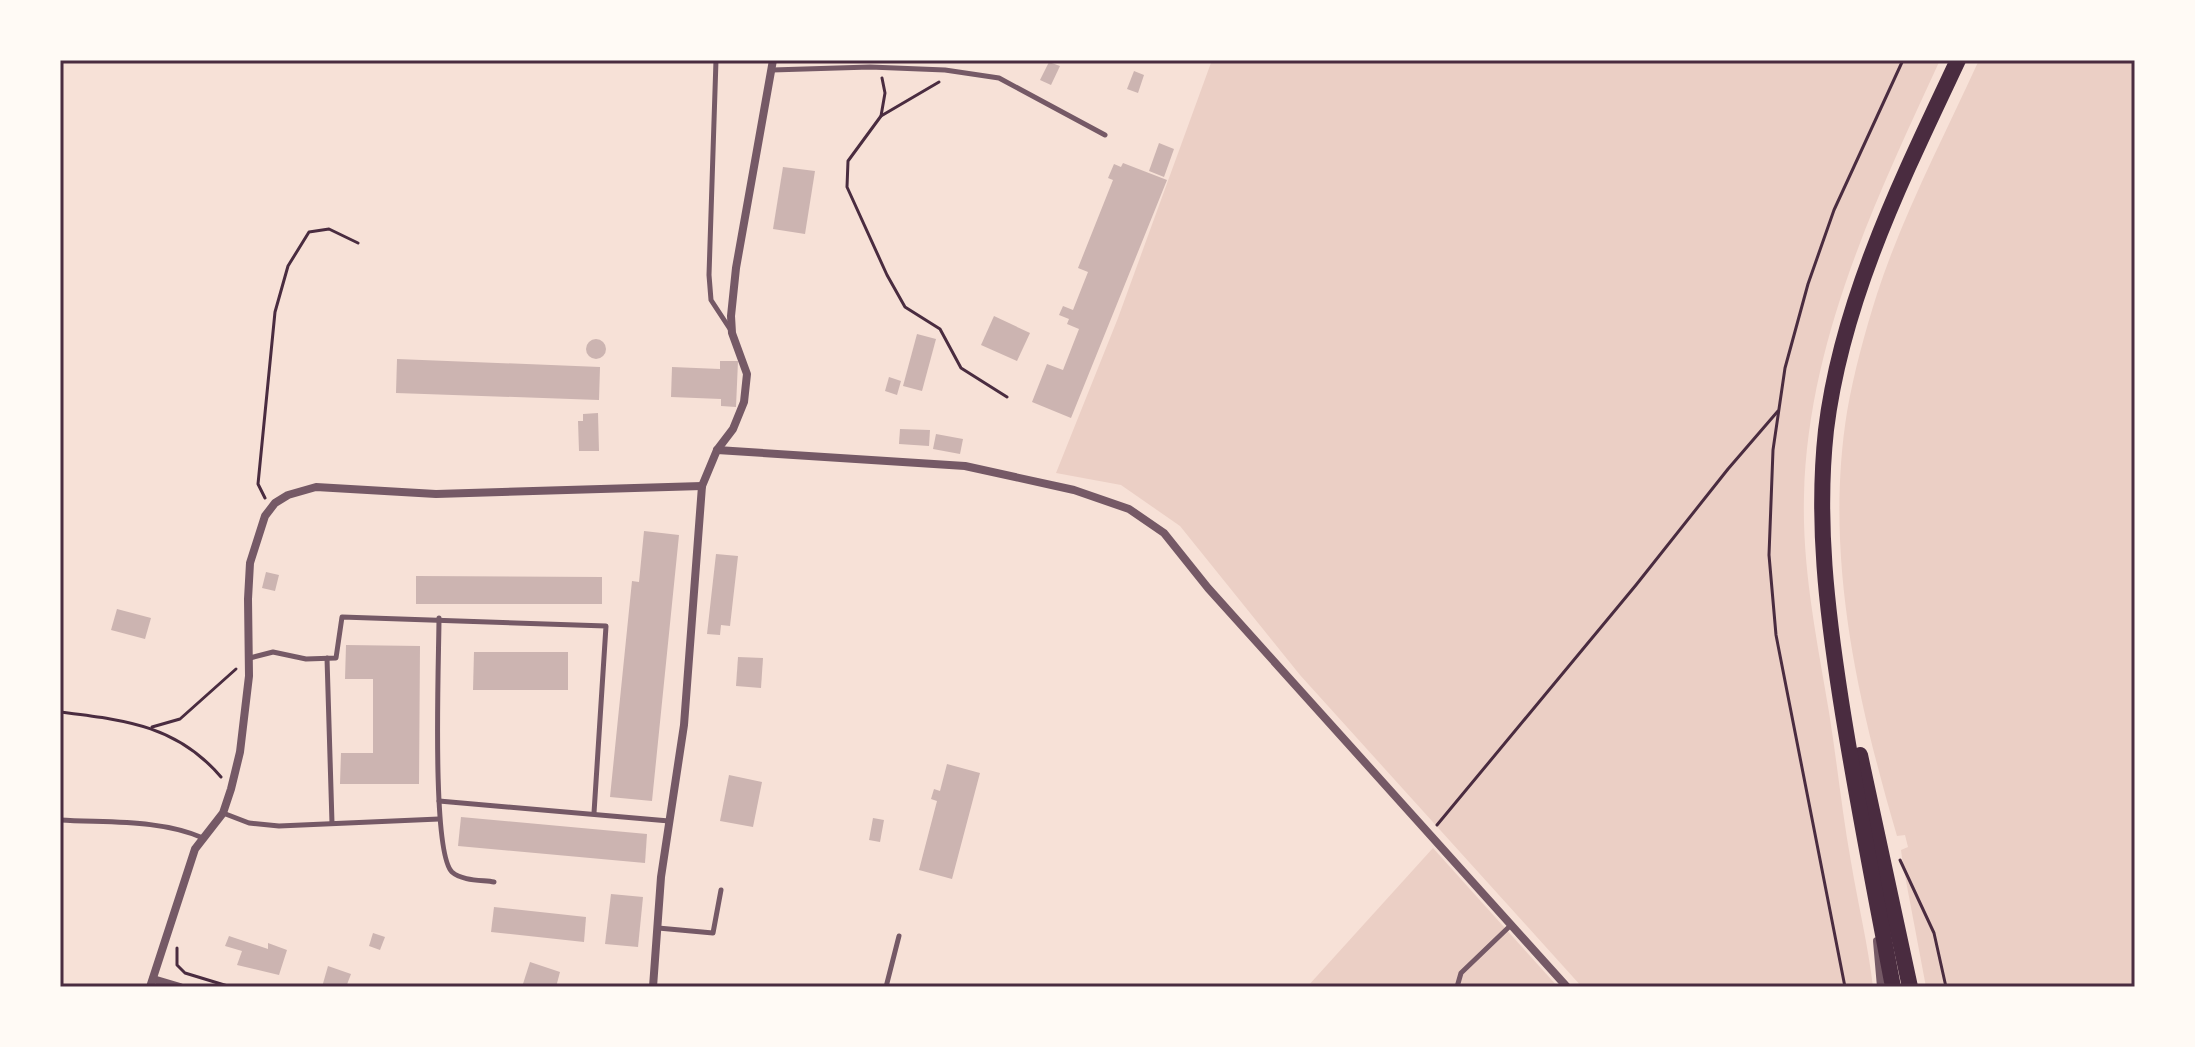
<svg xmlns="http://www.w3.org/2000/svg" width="2195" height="1047" font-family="Roboto,sans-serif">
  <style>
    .green { fill: #ebcfc5 }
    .building { fill: #ccb4b1 }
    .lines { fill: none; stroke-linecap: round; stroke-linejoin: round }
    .path { stroke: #4a2c40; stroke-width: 3 }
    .service { stroke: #755966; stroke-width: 5 }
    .minor { stroke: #755966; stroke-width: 8 }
    .trunk { stroke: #4a2c40; stroke-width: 16 }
    .neatline { fill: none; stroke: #4a2c40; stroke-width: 3 }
  </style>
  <rect width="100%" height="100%" fill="#f7e1d7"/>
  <!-- green -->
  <g class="green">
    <path d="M1212 60H1940C1876 199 1808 340 1804 496 1802 569 1817 640 1829 712 1837 762 1842 812 1851 862 1858 904 1868 945 1873 987H1582L1300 675 1180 526 1121 485 1056 473 1118 318Z"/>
    <path d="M1979 60H2135V987H1926L1903 865 1901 850 1908 847 1905 835 1897 836C1857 699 1824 555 1847 412 1854 372 1865 332 1877 294 1903 214 1944 137 1979 60Z"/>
    <path d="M1433 848 1558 987H1307Z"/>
  </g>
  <!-- building -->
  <g class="building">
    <path d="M1049 62 1060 66 1051 85 1040 80Z"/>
    <path d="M1134 71 1144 75 1138 93 1127 89Z"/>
    <path d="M1159 143 1174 149 1164 177 1149 171Z"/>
    <path d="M1123 163 1167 180 1071 418 1032 402 1047 364 1063 370 1079 329 1067 324 1069 319 1059 315 1063 306 1073 310 1088 272 1078 268 1113 180 1108 178 1114 164 1121 167Z"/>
    <path d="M783 167 815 171 805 234 773 229Z"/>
    <path d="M994 316 1030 333 1017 361 981 345Z"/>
    <path d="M917 334 936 339 922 391 903 386Z"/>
    <circle cx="596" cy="349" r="10"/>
    <path d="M397 359 600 367 599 400 396 393Z"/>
    <path d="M720 361H738L736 407 721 406V399L671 397 672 367 720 369Z"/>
    <path d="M889 377 901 381 897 395 885 391Z"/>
    <path d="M598 413 599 451H579L578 421H583V414Z"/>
    <path d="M900 429 930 430 929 446 899 444Z"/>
    <path d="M936 434 963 439 960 454 933 449Z"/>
    <path d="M644 531 679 535 652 801 610 797 632 581 639 582Z"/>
    <path d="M716 554 738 556 730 626 721 625 720 635 707 634Z"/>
    <path d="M266 572 279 575 275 591 262 588Z"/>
    <path d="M416 576 602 577V604H416Z"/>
    <path d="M117 609 151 618 145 639 111 630Z"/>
    <path d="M346 645 420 646 419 784H340L341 753H373V679H345Z"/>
    <path d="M474 652H568V690H473Z"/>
    <path d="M738 657 763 658 761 688 736 686Z"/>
    <path d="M947 764 980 773 952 879 919 870 937 801 931 799 934 789 940 791Z"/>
    <path d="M729 775 762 782 753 827 720 821Z"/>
    <path d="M461 817 647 834 645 863 458 846Z"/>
    <path d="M873 818 884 820 880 842 869 840Z"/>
    <path d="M611 894 643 897 638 947 605 944Z"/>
    <path d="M494 907 586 917 584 942 491 932Z"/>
    <path d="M373 933 385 937 380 950 369 946Z"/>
    <path d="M229 936 268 949V943L287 950 279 975 237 965 242 951 225 946Z"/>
    <path d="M530 962 560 972 556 987H522Z"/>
    <path d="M328 966 351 974 346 987H322Z"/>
  </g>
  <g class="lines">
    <!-- path -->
    <g class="path">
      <path d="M882 78 885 93 881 116 848 161 847 187 887 275 905 307 940 329 961 368 1007 397"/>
      <path d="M881 116 939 82"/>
      <path d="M265 498 258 484 275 312 288 266 309 232 329 229 358 243"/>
      <path d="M60 712C124 720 177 725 221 777"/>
      <path d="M152 727 180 719 236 669"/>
      <path d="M1437 825 1636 585 1728 469 1778 411"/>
      <path d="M1900 860 1934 933 1946 987"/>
      <path d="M177 948V965L185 973 231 987"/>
      <path d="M1845 987 1776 635 1769 555 1773 450 1785 368 1808 284 1834 210 1903 60"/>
    </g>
    <!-- service -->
    <g class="service">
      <path d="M716 60 709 275 711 300 730 329"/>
      <path d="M772 70 870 67 945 70 999 78 1105 135"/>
      <path d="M439 618C439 657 431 852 452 872 462 881 482 880 494 882"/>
      <path d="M250 658 273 652 306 659 336 658 342 617 606 626 594 813"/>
      <path d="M327 658 332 823"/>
      <path d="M439 801 669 821"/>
      <path d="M223 813 249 823 279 826 439 819"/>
      <path d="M60 820C107 823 160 819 203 838"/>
      <path d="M658 928 713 933 721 890"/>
      <path d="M886 987 899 936"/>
      <path d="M1457 987 1461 973 1511 925"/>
    </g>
    <!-- minor -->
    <g class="minor">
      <path d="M717 450 965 466 1074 490 1129 509 1164 533 1208 588 1567 987"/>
      <path d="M1877 941 1881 987"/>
      <path d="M153 979 180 987"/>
      <path d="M150 987 195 849 223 813 231 789 240 752 249 676 248 599 250 563 265 516 275 503 288 495 316 487 436 494 702 486"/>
      <path d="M653 987 661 877 684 725 702 486 717 450 733 429 744 402 747 374 732 333 731 316 736 268 773 60"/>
    </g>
    <!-- trunk -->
    <g class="trunk">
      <path d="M1860 755 1910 987"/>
      <path d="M1893 987C1875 892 1856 797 1841 701 1827 611 1816 521 1826 430 1842 299 1903 177 1958 60"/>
    </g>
  </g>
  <!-- border -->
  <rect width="2195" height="1047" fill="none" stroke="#fffaf5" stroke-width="124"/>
  <rect x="62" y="62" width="2071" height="923" class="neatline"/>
</svg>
